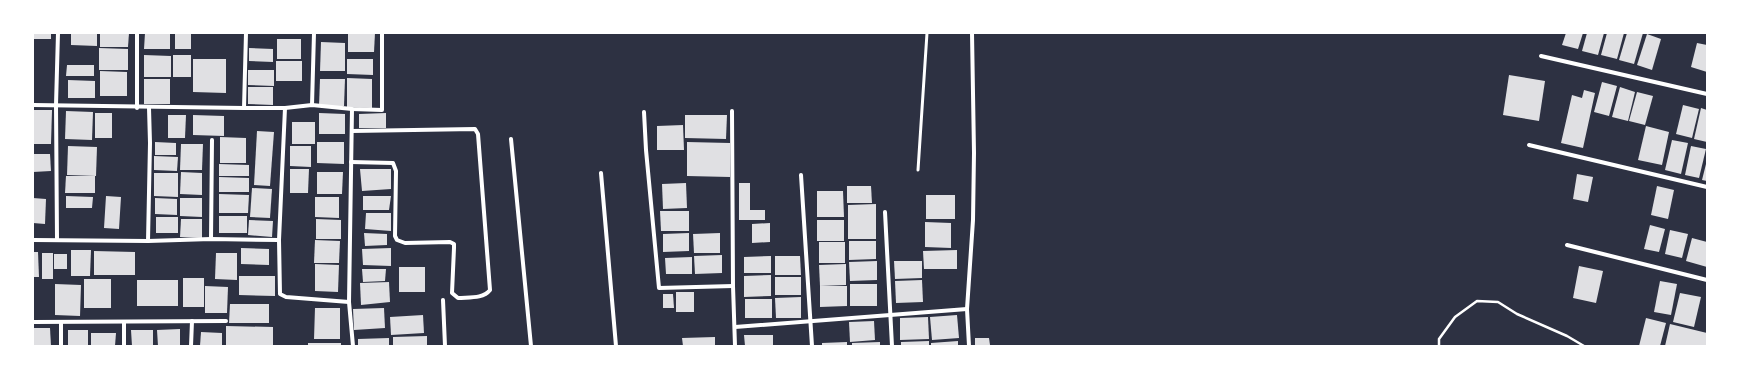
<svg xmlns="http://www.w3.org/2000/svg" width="1740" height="379" font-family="'Golos Text',sans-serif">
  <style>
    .building { fill: #e0e0e3 }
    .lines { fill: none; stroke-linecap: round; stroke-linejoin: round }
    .path { stroke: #fff; stroke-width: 2.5 }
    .service { stroke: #fff; stroke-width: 3 }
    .minor { stroke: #fff; stroke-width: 4 }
  </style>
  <rect width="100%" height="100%" fill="#2d3142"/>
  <!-- building -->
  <g class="building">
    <rect x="33" y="33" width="18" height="6"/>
    <path d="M71 33H97V46L71 45Z"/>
    <path d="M100 33H129L128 47H100Z"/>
    <path d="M145 33H170V49H144Z"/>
    <rect x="175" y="33" width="16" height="16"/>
    <path d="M348 33H375L374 52H348Z"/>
    <path d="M1566 33H1583L1578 49 1562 45Z"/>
    <path d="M1587 33H1604L1598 55 1582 51Z"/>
    <path d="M1607 33H1624L1617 59 1601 55Z"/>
    <path d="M1627 33H1643L1634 64 1619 60Z"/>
    <path d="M1647 34 1661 39 1652 70 1637 65Z"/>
    <rect x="277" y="39" width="24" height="20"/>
    <path d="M321 42 345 43V71H320Z"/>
    <path d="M1697 43 1707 45V72L1691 67Z"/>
    <path d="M99 48 128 49V70H99Z"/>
    <path d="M249 48 273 49V62L249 61Z"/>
    <path d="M144 55 171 56V77H144Z"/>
    <rect x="173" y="55" width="18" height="22"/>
    <path d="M193 59H226V93L193 92Z"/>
    <path d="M347 59H373V75L347 74Z"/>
    <rect x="276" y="61" width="26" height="20"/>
    <path d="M67 65H94V76H66Z"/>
    <path d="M248 70H274V86L248 85Z"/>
    <path d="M100 71 127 72V96H100Z"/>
    <path d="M1509 75 1545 81 1539 121 1503 115Z"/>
    <path d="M347 78 372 79V108L347 107Z"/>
    <rect x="144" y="79" width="26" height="25"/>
    <path d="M320 79H345L344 106H319Z"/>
    <path d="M68 80 95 81V98H68Z"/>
    <path d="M1602 82 1617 86 1609 116 1594 112Z"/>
    <path d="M248 87H273V105L248 104Z"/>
    <path d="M1620 87 1635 92 1628 121 1612 117Z"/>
    <path d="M1584 90 1595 93 1583 148 1561 143 1572 95 1582 98Z"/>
    <path d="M1637 92 1653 96 1645 125 1629 121Z"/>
    <path d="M1683 105 1699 109 1692 138 1676 134Z"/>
    <path d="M1701 108 1707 110V142L1694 139Z"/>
    <path d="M33 110H52L51 144H33Z"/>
    <path d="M66 111 93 112 92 140 65 139Z"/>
    <rect x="95" y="113" width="17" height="25"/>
    <path d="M319 113 345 114V134H319Z"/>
    <path d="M386 113V128H359V114Z"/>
    <path d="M168 115H186L185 138H168Z"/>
    <path d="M193 115 224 116V136L193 135Z"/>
    <path d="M685 115H727L726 139 685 138Z"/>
    <rect x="292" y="122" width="23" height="22"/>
    <path d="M683 125 684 150H657V126Z"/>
    <path d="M1646 126 1669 132 1662 165 1638 160Z"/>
    <path d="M257 131 274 132 270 186 254 185Z"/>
    <path d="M220 137 246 138V163H220Z"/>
    <path d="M1672 140 1688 143 1681 174 1665 170Z"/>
    <path d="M155 142 176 143V155H155Z"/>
    <path d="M317 142H344V164L317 163Z"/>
    <path d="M687 142 730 143V177L687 176Z"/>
    <path d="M181 144H203L202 170H180Z"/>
    <path d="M68 146 97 147 96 176 67 175Z"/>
    <path d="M290 146H311V167L290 166Z"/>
    <path d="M1691 146 1706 149 1699 178 1685 175Z"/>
    <path d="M33 154H50L51 171 33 172Z"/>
    <path d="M154 156 178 157 177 171 154 170Z"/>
    <path d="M1707 160V181L1702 180Z"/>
    <path d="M219 164 249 165V176H219Z"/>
    <path d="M290 169H309L308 193H290Z"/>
    <path d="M360 169H391V189L362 191Z"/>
    <path d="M181 172 202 173V195L180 194Z"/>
    <path d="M317 172H343L342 194H317Z"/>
    <path d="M154 173H178V197L154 196Z"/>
    <path d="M1577 174 1593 177 1588 202 1573 199Z"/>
    <path d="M66 176H95V193H65Z"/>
    <path d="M219 177 249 178V192H219Z"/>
    <path d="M686 183 687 208 663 209 662 184Z"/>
    <path d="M739 183H750V210H765V220H739Z"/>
    <path d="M847 186H871L872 203H847Z"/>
    <path d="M1657 186 1674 190 1668 219 1651 215Z"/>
    <path d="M252 188 272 189 270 218 250 217Z"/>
    <path d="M817 191H843L844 217H817Z"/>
    <path d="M219 194 249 195 248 213H219Z"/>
    <rect x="926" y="195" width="29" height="24"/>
    <path d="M66 196 93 197 92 208H66Z"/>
    <path d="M106 196 121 197 119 229 104 228Z"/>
    <path d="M363 196H391L389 210H363Z"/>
    <path d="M315 197H339V218L315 217Z"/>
    <path d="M33 198 46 199 45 224 33 223Z"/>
    <path d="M155 198 177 199V215L155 214Z"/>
    <path d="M180 198H202V217L180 216Z"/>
    <path d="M876 204V239H848V205Z"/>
    <path d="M660 211H689V231H661Z"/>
    <path d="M366 213H391V231L365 229Z"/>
    <rect x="219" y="216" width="28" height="17"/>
    <rect x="156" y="217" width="22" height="16"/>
    <path d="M181 219H202V238L180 237Z"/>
    <path d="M316 219 341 220V239H316Z"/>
    <path d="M249 220 273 221 272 237 248 235Z"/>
    <rect x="817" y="220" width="27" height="21"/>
    <path d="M925 222 951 223V248L925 247Z"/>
    <path d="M770 223V242L752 243V224Z"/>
    <path d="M1650 225 1665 229 1659 252 1644 249Z"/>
    <path d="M1670 230 1688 234 1682 258 1665 254Z"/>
    <path d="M364 233 387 234V245L365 246Z"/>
    <path d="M689 233V251L663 252V234Z"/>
    <path d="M720 233V253H694L693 234Z"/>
    <path d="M1692 238 1707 242V267L1686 261Z"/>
    <path d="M315 240 340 241 339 263H314Z"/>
    <path d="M849 241H876V259L849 260Z"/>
    <rect x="819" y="242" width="26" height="21"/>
    <path d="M241 248 269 249V265L241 264Z"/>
    <path d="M391 248V266L363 265 362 249Z"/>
    <path d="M71 250H91L90 276H71Z"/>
    <path d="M957 250V269H924L923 251Z"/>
    <path d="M94 251 135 252V275H94Z"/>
    <path d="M33 252H38L39 277H33Z"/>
    <rect x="42" y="253" width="11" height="26"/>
    <path d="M216 253H237V280L215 279Z"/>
    <rect x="54" y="254" width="13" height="15"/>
    <path d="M722 255V273L695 274 694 256Z"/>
    <path d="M771 256V273H744V257Z"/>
    <path d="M775 256H800L801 275H775Z"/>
    <path d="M692 257V274H666L665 258Z"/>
    <path d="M877 261V280L850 281 849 262Z"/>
    <path d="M894 261H922V278L895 279Z"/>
    <path d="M315 264 339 265 338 292 315 291Z"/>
    <path d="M846 264V285L820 286 819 265Z"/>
    <path d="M1579 266 1603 271 1596 303 1573 298Z"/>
    <rect x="399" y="267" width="26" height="25"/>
    <path d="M362 269H386L385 281 363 282Z"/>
    <path d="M771 275V296L744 297V276Z"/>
    <path d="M239 276H275V296L239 295Z"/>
    <rect x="775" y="277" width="26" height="18"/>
    <rect x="183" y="278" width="21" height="29"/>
    <rect x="84" y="279" width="27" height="29"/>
    <rect x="137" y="280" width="41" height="26"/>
    <path d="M922 280 923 302 896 303 895 281Z"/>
    <path d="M1660 281 1677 284 1671 315 1654 312Z"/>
    <path d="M389 282 390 302 361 305 360 283Z"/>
    <path d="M55 284 81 285 80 316 55 315Z"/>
    <rect x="850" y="284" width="27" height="22"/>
    <path d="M205 286 228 287 227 313H205Z"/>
    <path d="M820 286H847V306L820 307Z"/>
    <rect x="676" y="292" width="18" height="20"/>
    <path d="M1680 293 1701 297 1694 327 1673 322Z"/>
    <path d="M663 294H673L674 308H663Z"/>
    <path d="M801 297V318H776L775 298Z"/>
    <rect x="745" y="299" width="27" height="19"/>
    <path d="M230 304H269V323H229Z"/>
    <path d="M315 308H340V339H314Z"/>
    <path d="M384 308 385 328 354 330 353 309Z"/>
    <path d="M423 315 424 333 391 335 390 317Z"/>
    <path d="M957 315 959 338 932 340 930 317Z"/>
    <path d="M928 317 929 339 900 340V318Z"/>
    <path d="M1646 318 1666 323 1660 346H1639Z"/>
    <path d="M874 321 875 340 850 342 849 322Z"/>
    <path d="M1670 324 1707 333V346H1665Z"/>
    <path d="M226 326 273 327V346H226Z"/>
    <path d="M33 328H50L51 346H33Z"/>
    <path d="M180 329V346H158L157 330Z"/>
    <rect x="68" y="330" width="20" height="16"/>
    <path d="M131 330H153V346H132Z"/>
    <path d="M201 332 222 333V346H200Z"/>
    <path d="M91 333H116L115 346H91Z"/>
    <path d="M744 335H773V346H745Z"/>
    <path d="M427 336V346H393V337Z"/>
    <path d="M715 337V346H683L682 338Z"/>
    <path d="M389 338V346H358V339Z"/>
    <path d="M975 338H989L990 345 975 346Z"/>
    <path d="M929 341V346H901V342Z"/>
    <path d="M958 341V346H931V343Z"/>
    <path d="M847 342V346H822V343Z"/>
    <path d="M880 342V346H852V343Z"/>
    <rect x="308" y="343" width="33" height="3"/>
  </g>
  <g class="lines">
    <!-- path -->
    <path class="path" d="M1439 346V339L1455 317 1477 301 1498 302 1517 314 1567 336 1584 346"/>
    <!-- service -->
    <path class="service" d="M918 170 927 33"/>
    <!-- minor -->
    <g class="minor">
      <path d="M137 33V108"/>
      <path d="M1541 56 1707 94"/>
      <path d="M33 105 244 108H285L312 105 352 109 382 110V33"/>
      <path d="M312 105 314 33"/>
      <path d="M244 108 246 33"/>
      <path d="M285 108 279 240 280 294 286 297 349 302"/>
      <path d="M352 109 349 302 353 346"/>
      <path d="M732 111 733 286 735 346"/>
      <path d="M644 112 646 150 659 288 733 286"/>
      <path d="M511 139 531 346"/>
      <path d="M1529 145 1707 187"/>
      <path d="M351 162 393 163 396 171 395 236 397 240 405 243 450 242 454 244V248L452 293 458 298C469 297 483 299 490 290L478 134 475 129 352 131"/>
      <path d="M601 173 616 346"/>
      <path d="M801 175 812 346"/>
      <path d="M885 212 892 346"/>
      <path d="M57 239 56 105 58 33"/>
      <path d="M211 239 212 140"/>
      <path d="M33 240 148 241 211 239 279 240"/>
      <path d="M148 241 150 143 149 108"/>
      <path d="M1567 245 1707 280"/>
      <path d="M443 300 445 346"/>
      <path d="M33 322 226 321"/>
      <path d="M61 322V346"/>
      <path d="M124 322V346"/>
      <path d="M735 327 967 309"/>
      <path d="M191 346 192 321"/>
      <path d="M969 346 967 309 973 220 974 153 972 33"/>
    </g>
  </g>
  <!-- border -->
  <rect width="1740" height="379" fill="none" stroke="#ffffff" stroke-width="68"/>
</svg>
